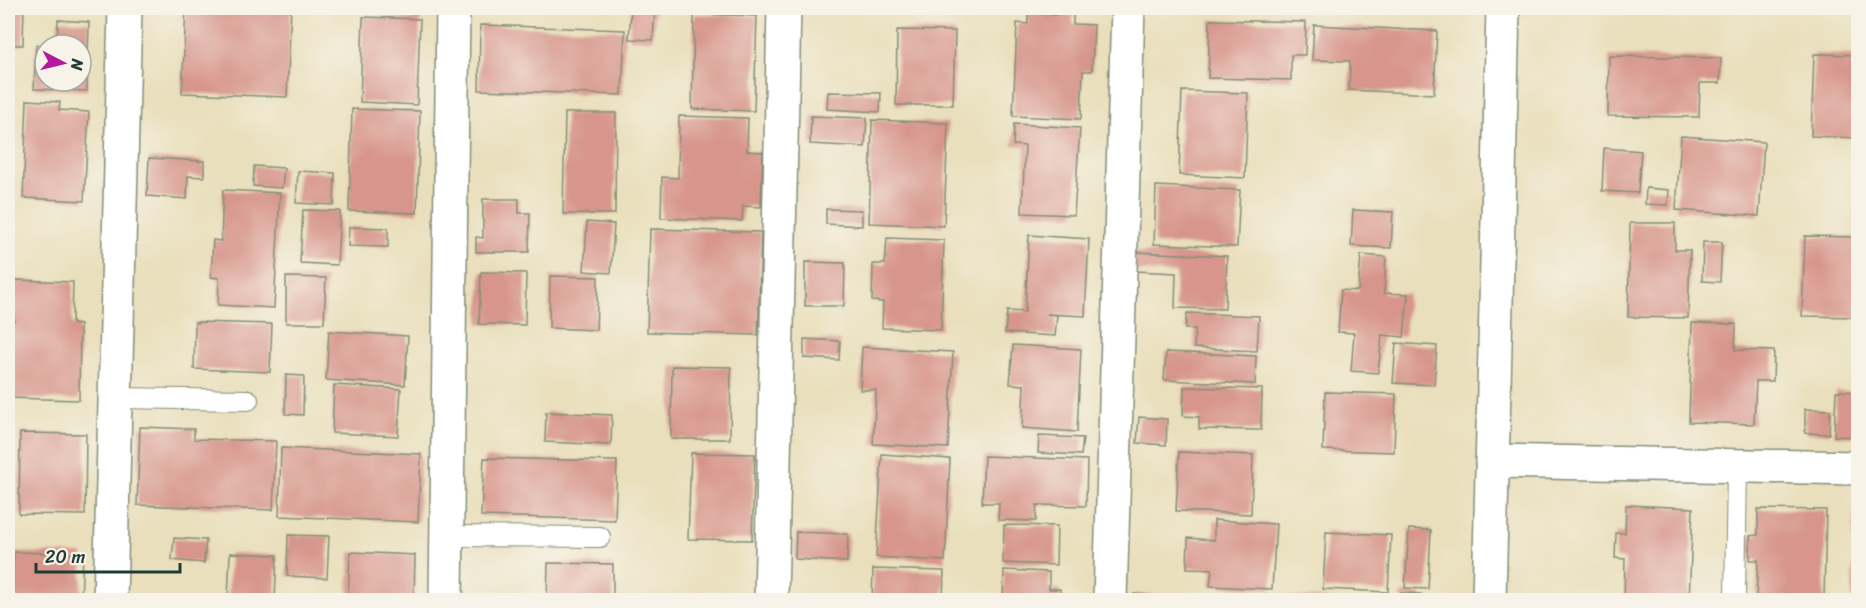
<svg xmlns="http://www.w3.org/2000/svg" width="1866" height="608" font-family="Sriracha,sans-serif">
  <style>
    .building { fill: #d7958b }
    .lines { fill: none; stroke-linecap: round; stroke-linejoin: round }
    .lane-casing { stroke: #848e78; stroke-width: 22 }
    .street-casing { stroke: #848e78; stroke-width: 36 }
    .secondary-casing { stroke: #848e78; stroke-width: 36 }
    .lane { stroke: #fff; stroke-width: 20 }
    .street { stroke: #fff; stroke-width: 33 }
    .secondary { stroke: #fff; stroke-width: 33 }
  </style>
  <rect width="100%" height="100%" fill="#f7f3e8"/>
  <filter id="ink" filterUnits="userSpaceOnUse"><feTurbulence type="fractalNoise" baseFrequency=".0167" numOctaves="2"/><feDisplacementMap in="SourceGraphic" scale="12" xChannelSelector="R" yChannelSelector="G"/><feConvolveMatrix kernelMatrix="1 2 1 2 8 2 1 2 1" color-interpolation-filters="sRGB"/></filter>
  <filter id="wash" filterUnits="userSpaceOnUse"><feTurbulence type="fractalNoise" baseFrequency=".008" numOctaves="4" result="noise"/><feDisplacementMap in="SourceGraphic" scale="24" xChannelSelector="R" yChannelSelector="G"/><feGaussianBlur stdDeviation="1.35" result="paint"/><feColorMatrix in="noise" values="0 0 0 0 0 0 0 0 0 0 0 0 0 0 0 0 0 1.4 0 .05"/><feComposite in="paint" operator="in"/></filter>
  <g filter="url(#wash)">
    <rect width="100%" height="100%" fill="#e9dfbc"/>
    <g id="blocks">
      <!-- building -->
      <g class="building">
        <path d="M8 8H24L23 45H8Z"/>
        <path d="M186 8H291L287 97 182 93Z"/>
        <path d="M395 8H418V13L395 12Z"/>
        <path d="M631 8 655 9 653 40 629 39Z"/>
        <path d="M1057 9 1073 10V24L1094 25 1092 71H1083L1081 119 1013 116 1017 23 1028 24V14L1056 15Z"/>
        <path d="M694 14 757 16 754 111 692 109Z"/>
        <path d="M363 17 420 19 417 105 360 102Z"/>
        <path d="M58 20 89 22 87 91 34 89 36 45H45V81H81V45H57Z"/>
        <path d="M1210 20 1306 22 1305 55H1291V80L1208 78Z"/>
        <path d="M480 25 625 30 622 95 479 90Z"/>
        <path d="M1314 25 1437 31 1434 94 1349 90 1350 61 1312 60Z"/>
        <path d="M897 30 955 31 953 105H896Z"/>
        <path d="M1814 54 1858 55V138L1811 136Z"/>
        <path d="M1609 56 1721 58 1720 83H1700L1699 117 1608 116Z"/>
        <path d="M1182 91 1248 93 1245 178 1179 175Z"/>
        <path d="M828 92 881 93 880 112 827 109Z"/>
        <path d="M27 100 60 102 59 110 89 112 84 201 23 198Z"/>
        <path d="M352 109 420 111 417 213 349 211Z"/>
        <path d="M565 113H616L615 214H563Z"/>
        <path d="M679 116 748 118 747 151 763 152 761 207 743 206 742 221 661 218 662 177 678 178Z"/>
        <path d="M811 116 867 118 865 147 810 144Z"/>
        <path d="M872 120 948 123 944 226 869 223Z"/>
        <path d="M1014 124 1080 128 1074 215 1022 213 1025 146 1013 145Z"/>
        <path d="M1681 136 1764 142 1759 216 1676 210Z"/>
        <path d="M1604 148 1641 151 1638 193 1602 191Z"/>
        <path d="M149 158 204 161V177L188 176 187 199 147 196Z"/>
        <path d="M254 166 284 168 282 188 253 186Z"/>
        <path d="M298 171 335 173 334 205 296 203Z"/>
        <path d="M1156 186 1240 190 1237 247 1154 244Z"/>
        <path d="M1646 188 1669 190 1668 205 1645 204Z"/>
        <path d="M223 190 280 193 274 308 218 305 219 278 211 277 213 240 221 241Z"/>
        <path d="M483 199H519V213H530L529 252H476V237L483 238Z"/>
        <path d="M826 209 862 210V226L826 224Z"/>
        <path d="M303 210 340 211 337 265 300 263Z"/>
        <path d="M1353 210 1393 212 1391 248 1351 246Z"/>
        <path d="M587 222 614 224 611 273 584 271Z"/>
        <path d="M1630 223H1675V250H1690L1688 318 1628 317Z"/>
        <path d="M349 227 388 228V247L348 246Z"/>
        <path d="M650 229 761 232 758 335 647 332Z"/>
        <path d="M1029 235 1089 239 1085 316 1047 314 1057 315 1055 336 1005 333 1007 311 1025 312Z"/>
        <path d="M1805 236 1858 237 1857 317 1802 316Z"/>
        <path d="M887 238 944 240 941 330 882 328 883 302 872 301 873 264H885Z"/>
        <path d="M1703 242H1722L1720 282 1702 281Z"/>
        <path d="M1134 252 1227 256 1225 309 1175 308 1176 273 1135 271Z"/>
        <path d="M1361 255 1386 257 1384 293 1408 294 1404 337 1382 335 1378 373 1351 371 1354 333 1338 332 1341 290 1358 291Z"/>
        <path d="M805 262 845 263 844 306H805Z"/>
        <path d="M481 272 526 273 525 325 479 324Z"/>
        <path d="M550 276 598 277 596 330 549 328Z"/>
        <path d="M286 277 326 278 324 323H286Z"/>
        <path d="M15 280 73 282 72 324 80 325 79 400 8 398V321H14Z"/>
        <path d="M1187 313 1259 316 1257 351 1194 348 1195 329H1185Z"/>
        <path d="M195 322 272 324 270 372 194 369Z"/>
        <path d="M1692 323 1736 324 1735 350 1774 351 1773 381H1756L1754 424 1689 422Z"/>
        <path d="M329 331 408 336 405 385 326 380Z"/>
        <path d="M804 339 840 341 839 360 804 358Z"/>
        <path d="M1396 343 1437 346 1434 385 1393 383Z"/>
        <path d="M1013 345 1081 349 1077 432 1022 428 1024 385 1010 384Z"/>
        <path d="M862 347 953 352 948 448 873 444 876 390H860Z"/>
        <path d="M1166 352 1256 356 1255 384 1164 380Z"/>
        <path d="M672 366 731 367 730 439H671Z"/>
        <path d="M286 375 304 376 303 415 285 414Z"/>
        <path d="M334 385 401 389 398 436 332 433Z"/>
        <path d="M1184 387 1262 389 1261 430 1199 429V417L1183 416Z"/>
        <path d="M1836 391 1858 392V437L1834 436Z"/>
        <path d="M1325 392 1396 394 1394 452 1323 450Z"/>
        <path d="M1805 409 1830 410 1829 434 1805 433Z"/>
        <path d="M546 412 612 415 611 445 545 442Z"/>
        <path d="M1139 417 1167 419 1166 445 1137 443Z"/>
        <path d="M140 427 194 429V439L276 441 273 510 137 505Z"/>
        <path d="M20 433 86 434 85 515 19 514Z"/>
        <path d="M1039 436 1083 438 1081 455 1038 453Z"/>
        <path d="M281 448 421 454 418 522 279 516Z"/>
        <path d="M1179 452 1253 455 1251 514 1176 511Z"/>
        <path d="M691 453 755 454 752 540 688 539Z"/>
        <path d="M882 454 950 459 945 561 876 557Z"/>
        <path d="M984 456 1087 460 1086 506 1037 505 1036 521 998 520 999 503H982Z"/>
        <path d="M484 458 617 461 615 520 481 516Z"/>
        <path d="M1854 499H1858V600H1852Z"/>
        <path d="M1626 505 1693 508 1689 600H1624L1625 559 1615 558 1616 533H1625Z"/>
        <path d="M1758 509 1826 510 1824 600H1756L1758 560H1750V536L1758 535Z"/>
        <path d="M1214 520 1276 524 1272 589 1210 586 1212 569 1187 568 1188 538 1214 540Z"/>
        <path d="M1004 525 1057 526 1056 565 1003 563Z"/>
        <path d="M1409 529 1431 530 1428 589 1405 588Z"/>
        <path d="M796 532 848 534 847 562 795 559Z"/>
        <path d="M1326 532 1391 535 1388 592 1323 589Z"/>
        <path d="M288 535 329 536 327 578 287 576Z"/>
        <path d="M174 538 206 540 204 563 172 560Z"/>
        <path d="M14 552 83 554 81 600H12Z"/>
        <path d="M350 552 415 555 414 600H348Z"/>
        <path d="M230 553 277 555 275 600H228Z"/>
        <path d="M548 563 613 564V600H547Z"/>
        <path d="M873 569 944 571 943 600H872Z"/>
        <path d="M1004 570 1049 572V589H1060V600H1003Z"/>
        <path d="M1401 593 1421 594V600H1401Z"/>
        <path d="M1134 594 1200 599 1199 600H1133Z"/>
        <path d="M1244 594 1330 599V600H1244Z"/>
      </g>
    </g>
  </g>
  <g filter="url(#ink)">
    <use href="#blocks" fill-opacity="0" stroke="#848e78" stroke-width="1.5"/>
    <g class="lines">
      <!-- lane casing -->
      <g class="lane-casing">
        <g id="lane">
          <path d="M115 398 248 400"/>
          <path d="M447 536 600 537"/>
          <path d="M1735 600 1737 466"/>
        </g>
      </g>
      <!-- street casing -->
      <g class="street-casing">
        <g id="street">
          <path d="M1492 461 1858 468"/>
          <path d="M110 600 125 8"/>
          <path d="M446 600 453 8"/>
          <path d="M771 600 784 8"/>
          <path d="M1110 600 1128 8"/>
        </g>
      </g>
      <!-- secondary casing -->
      <g class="secondary-casing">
        <path id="secondary" d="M1489 600 1503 8"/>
      </g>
      <!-- lane -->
      <use href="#lane" class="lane"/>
      <!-- street -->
      <use href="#street" class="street"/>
      <!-- secondary -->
      <use href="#secondary" class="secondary"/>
    </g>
  </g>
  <!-- margin -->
  <rect width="1866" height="608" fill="none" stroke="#f7f3e8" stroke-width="30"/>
  <!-- north arrow -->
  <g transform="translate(63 63) rotate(97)"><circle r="28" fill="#f7f3e8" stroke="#a1aaa0" stroke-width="1.5"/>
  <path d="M0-4.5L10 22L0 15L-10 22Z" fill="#b5179e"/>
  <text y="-9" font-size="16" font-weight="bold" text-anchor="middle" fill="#1f3d34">N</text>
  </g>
  <!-- scale -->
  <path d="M36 563v9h144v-9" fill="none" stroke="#1f3d34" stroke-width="3"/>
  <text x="45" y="563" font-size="18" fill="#1f3d34" stroke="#f7f3e8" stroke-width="4.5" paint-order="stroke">20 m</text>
</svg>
